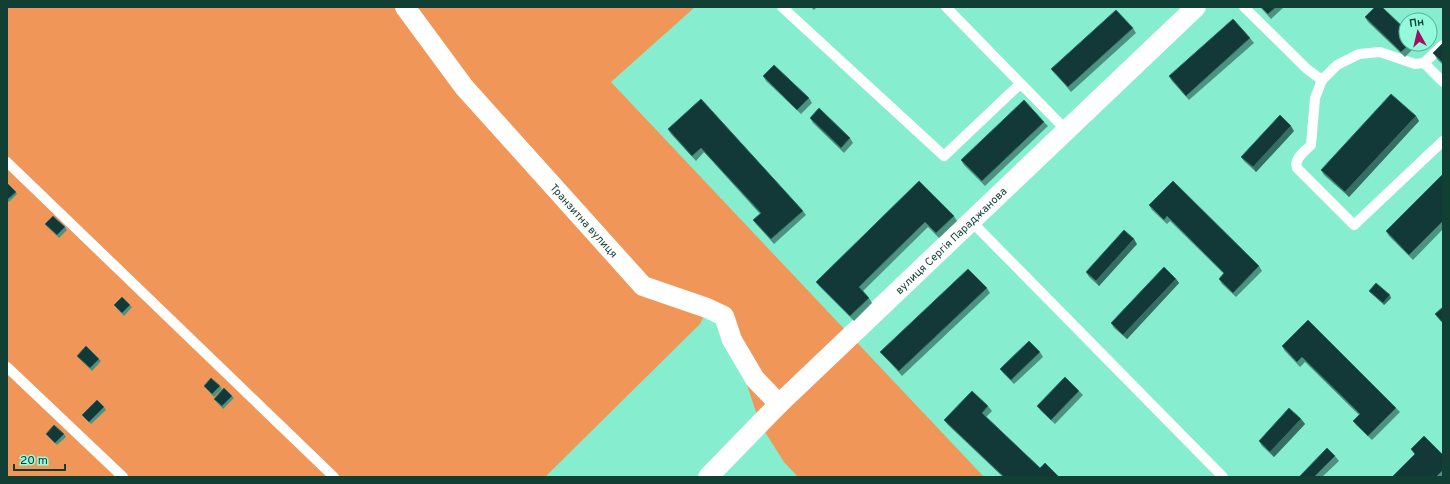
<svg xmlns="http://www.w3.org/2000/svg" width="1450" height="484" font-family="Overpass,sans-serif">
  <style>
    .green { fill: #f19659 }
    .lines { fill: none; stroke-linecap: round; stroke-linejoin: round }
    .lane { stroke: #fff; stroke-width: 10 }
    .street { stroke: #fff; stroke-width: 20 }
    .wall { fill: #4c9283 }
    .shaded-wall { fill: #356e65 }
    .building { fill: #123837; stroke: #356e65 }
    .labels { text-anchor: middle; stroke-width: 4; stroke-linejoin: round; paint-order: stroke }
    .street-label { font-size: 11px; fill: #123f34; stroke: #93fadc }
  </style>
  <rect width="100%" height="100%" fill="#86edcf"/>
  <!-- green -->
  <path class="green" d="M7 7H695L611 82 984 477H798L784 462 760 424 732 340 708 308 700 324 545 477H7Z"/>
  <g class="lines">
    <!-- lane -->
    <g class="lane">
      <path d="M782 7 944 156 1020 84"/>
      <path d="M946 7 1067 131"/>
      <path d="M1244 7 1307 69 1322 80 1337 65 1359 54 1380 52 1415 64 1424 63 1443 45"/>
      <path d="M1424 63 1443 82"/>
      <path d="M1322 80 1315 98 1311 145C1305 151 1293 159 1297 168L1354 225 1443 141"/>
      <path d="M7 162 334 477"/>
      <path d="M971 221 1223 477"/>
      <path d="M7 367 123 477"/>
    </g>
    <!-- street -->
    <g class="street">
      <path id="s1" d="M405 7 464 87 643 286 707 308 724 316 732 340 755 379 779 404"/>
      <path id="s2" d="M708 477 779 404 1196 7"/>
    </g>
  </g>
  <!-- wall -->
  <g class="wall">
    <path d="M811 7H817L814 10Z"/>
    <path d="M1260 7H1284L1271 19Z"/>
    <path d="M1365 17 1406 44H1418L1405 57 1368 22Z"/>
    <path d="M1133 28 1136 33 1071 92 1055 73 1051 69Z"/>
    <path d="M1250 38 1254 43 1189 100 1172 81 1169 76Z"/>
    <path d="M1443 43V65L1438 60 1433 53Z"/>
    <path d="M763 76 809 98 812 103 801 114 766 81Z"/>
    <path d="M701 99 803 211 806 215 774 244 757 225 753 220 760 214 704 152 696 161 671 134 668 129Z"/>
    <path d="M1416 116 1419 121 1349 197 1324 175 1321 170Z"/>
    <path d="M810 118 850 138 853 143 844 153 813 123Z"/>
    <path d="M1044 122 1048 126 985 186 964 165 961 160Z"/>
    <path d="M1294 131 1256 172 1244 161 1241 157Z"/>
    <path d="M1443 174V229L1413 260 1389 236 1386 231Z"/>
    <path d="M919 181 954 216 957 221 939 238 928 227 863 291 869 298 872 303 854 321 819 286 816 282Z"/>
    <path d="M7 185 16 192 17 194 9 202 7 200Z"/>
    <path d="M1149 205 1259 266 1262 271 1236 297 1222 284 1219 279 1224 274 1170 221 1167 224 1152 210Z"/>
    <path d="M45 224 65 227 67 230 59 238Z"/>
    <path d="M1137 244 1099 286 1089 277 1086 272Z"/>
    <path d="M1176 279 1179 283 1127 339 1114 328 1111 323Z"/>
    <path d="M987 288 990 293 902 376 884 356 880 352Z"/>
    <path d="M1369 291 1391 298 1384 305 1371 293Z"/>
    <path d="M114 305H130L132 307 124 316Z"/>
    <path d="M1282 346 1396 408 1400 412 1372 440 1356 425 1353 421 1359 415 1305 362 1300 367 1285 351Z"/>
    <path d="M1040 352 1043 357 1014 384 1004 374 1000 369Z"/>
    <path d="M77 356 99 359 101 361 92 371Z"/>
    <path d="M204 386H220L222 389 214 397Z"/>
    <path d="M1079 391 1083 395 1055 424 1041 411 1037 406Z"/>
    <path d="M232 396 234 398 223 409 214 399Z"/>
    <path d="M988 406 992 411 986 417 1040 468 1059 477H1003L948 425 944 420Z"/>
    <path d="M104 407 106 410 91 424 82 415Z"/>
    <path d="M1301 419 1305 424 1274 457 1262 446 1259 441Z"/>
    <path d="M46 434H64L66 437 57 445Z"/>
    <path d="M1411 449 1443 455V477H1392L1415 454Z"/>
    <path d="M1335 456 1339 461 1322 477H1299Z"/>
  </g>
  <!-- shaded-wall -->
  <g class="shaded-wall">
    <path d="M1416 116 1419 121 1349 197 1345 192Z"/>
    <path d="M1291 126 1294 131 1256 172 1253 167Z"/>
    <path d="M1134 239 1137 244 1099 286 1096 281Z"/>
    <path d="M1176 279 1179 283 1127 339 1123 335Z"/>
    <path d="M1390 295 1391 298 1384 305 1383 303Z"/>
    <path d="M1301 419 1305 424 1274 457 1270 452Z"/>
  </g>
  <!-- building -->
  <g class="building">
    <path d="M1261 7H1276L1268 14Z"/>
    <path d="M1375 7H1382L1406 30V44H1410L1401 52 1365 17Z"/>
    <path d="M1116 10 1133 28 1068 87 1051 69Z"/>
    <path d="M1233 19 1250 38 1186 96 1169 76Z"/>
    <path d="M1443 43V63L1433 53Z"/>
    <path d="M774 65 809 98 797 110 763 76Z"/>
    <path d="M1391 94 1416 116 1345 192 1321 170Z"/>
    <path d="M701 99 803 211 771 239 753 220 761 213 701 148 692 156 668 129Z"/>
    <path d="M1024 100 1044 122 982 181 961 160Z"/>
    <path d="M819 108 850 138 841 148 810 118Z"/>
    <path d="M1280 115 1291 126 1253 167 1241 157Z"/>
    <path d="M1443 174V221L1409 255 1386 231Z"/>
    <path d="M919 181 954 216 936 233 925 222 859 287 869 298 850 316 816 282Z"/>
    <path d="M1173 181 1259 266 1233 293 1219 279 1224 273 1167 216 1164 220 1149 205Z"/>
    <path d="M8 184 16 192 7 200V185Z"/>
    <path d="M53 216 65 227 57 235 45 224Z"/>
    <path d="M1124 230 1134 239 1096 281 1086 272Z"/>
    <path d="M1164 267 1176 279 1123 335 1111 323Z"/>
    <path d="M968 269 987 288 899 371 880 352Z"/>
    <path d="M1376 283 1390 295 1383 303 1369 291Z"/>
    <path d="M122 297 130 305 122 313 114 305Z"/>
    <path d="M1443 307V323L1435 314Z"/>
    <path d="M1308 320 1396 408 1368 436 1353 421 1360 414 1302 357 1297 362 1282 346Z"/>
    <path d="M1029 341 1040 352 1011 380 1000 369Z"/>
    <path d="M86 346 99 359 90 368 77 356Z"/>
    <path d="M1065 377 1079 391 1051 420 1037 406Z"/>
    <path d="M211 378 220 386 212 394 204 386Z"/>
    <path d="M224 388 232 396 222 406 214 399Z"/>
    <path d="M972 391 988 406 982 413 1040 468 1045 463 1059 477H1004L944 420Z"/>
    <path d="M97 400 104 407 89 422 82 415Z"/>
    <path d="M1289 408 1301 419 1270 452 1259 441Z"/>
    <path d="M54 425 64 434 55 443 46 434Z"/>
    <path d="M1424 436 1443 455V470L1436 477H1392L1415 454 1411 449Z"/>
    <path d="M1327 448 1335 456 1314 477H1299Z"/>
  </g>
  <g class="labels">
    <!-- street labels -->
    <g class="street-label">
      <text dy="4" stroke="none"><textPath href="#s1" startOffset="279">Транзитна вулиця</textPath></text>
      <text dy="4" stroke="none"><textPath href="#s2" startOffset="339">вулиця Сергія Параджанова</textPath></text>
    </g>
  </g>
  <!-- border -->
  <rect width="1450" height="484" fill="none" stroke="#123f34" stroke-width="16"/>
  <!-- north arrow -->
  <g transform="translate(1418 32) rotate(352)"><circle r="19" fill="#93fadc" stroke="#5faf99"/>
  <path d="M0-3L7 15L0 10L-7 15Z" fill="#9c1160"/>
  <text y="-6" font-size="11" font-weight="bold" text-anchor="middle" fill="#123f34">Пн</text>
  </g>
  <!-- scale -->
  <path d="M14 464v6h51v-6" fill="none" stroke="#123f34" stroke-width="2"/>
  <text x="20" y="464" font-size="12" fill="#123f34" stroke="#93fadc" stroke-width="3" paint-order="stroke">20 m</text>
</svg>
